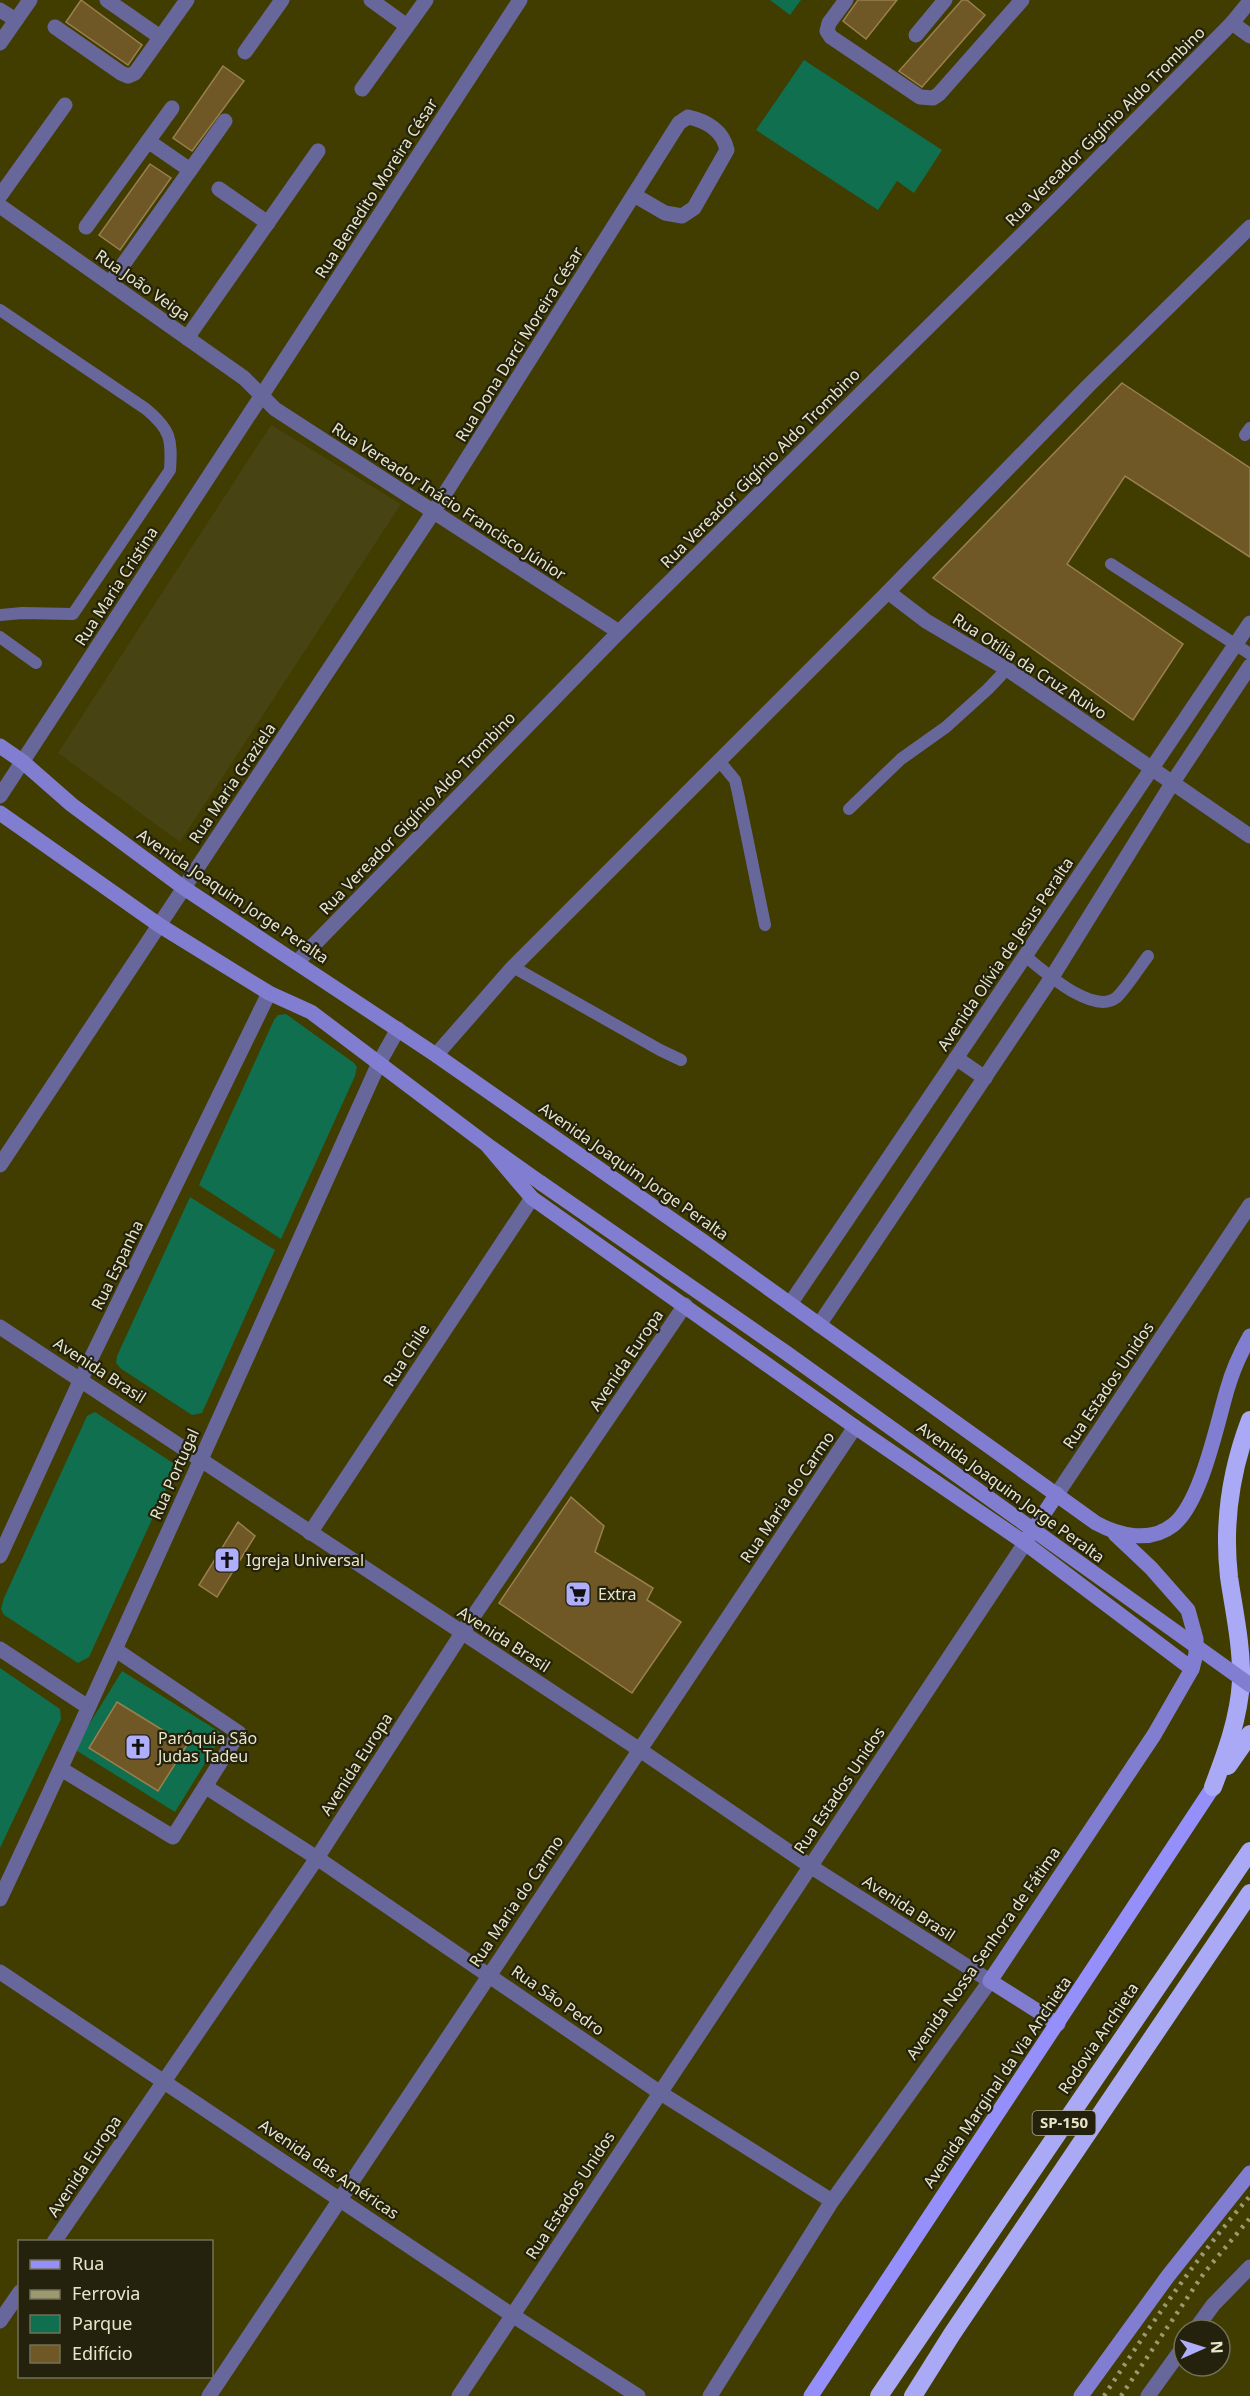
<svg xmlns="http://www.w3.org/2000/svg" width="1250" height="2396" font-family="'Noto Sans',sans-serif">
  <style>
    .built { fill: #484312 }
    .green { fill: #0f6f4f }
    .building { fill: #6f5726; stroke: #99804e; stroke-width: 1.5 }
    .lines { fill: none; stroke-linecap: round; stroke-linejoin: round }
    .lane { stroke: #68679c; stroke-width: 12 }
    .street { stroke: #68679c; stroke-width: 15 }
    .secondary { stroke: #817ed2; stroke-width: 15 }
    .primary { stroke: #958ffb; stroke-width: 15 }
    .highway { stroke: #aaa9f6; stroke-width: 18 }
    .rail { stroke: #9d996f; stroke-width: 4.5; stroke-dasharray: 3 6; stroke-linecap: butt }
    .secondary-bridge { stroke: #817ed2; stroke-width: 15 }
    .labels { text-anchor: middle; stroke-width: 4.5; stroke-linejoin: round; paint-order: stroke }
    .shield { fill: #24220c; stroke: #adab91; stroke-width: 1.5 }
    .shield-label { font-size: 15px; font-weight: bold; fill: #e8e6ca }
    .street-label { font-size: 16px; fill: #e8e6ca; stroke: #24220c }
    .poi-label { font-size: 16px; fill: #e8e6ca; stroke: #24220c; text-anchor: start }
  </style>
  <rect width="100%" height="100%" fill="#413c00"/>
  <!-- built -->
  <path class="built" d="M271 425 401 504 180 842 58 753Z"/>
  <!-- green -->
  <g class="green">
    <path d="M770 0H801L790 15Z"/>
    <path d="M804 60 942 150 914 193 897 181 878 210 756 130Z"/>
    <path d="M286 1014 354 1063 357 1067 355 1076 281 1239 199 1185 274 1020 278 1015Z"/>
    <path d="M190 1197 275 1250 202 1413 192 1415 120 1368 116 1363 117 1356Z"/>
    <path d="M95 1412 173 1463 175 1469 89 1657 78 1663 4 1615 1 1609 4 1598 87 1416Z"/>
    <path d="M0 1668 60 1709 61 1719 0 1848Z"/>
    <path d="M122 1671 223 1734 175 1812 74 1749Z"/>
  </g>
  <!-- building -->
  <g class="building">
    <path d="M81 0 142 45 128 65 66 22Z"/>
    <path d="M858 0H897L866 39 843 21Z"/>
    <path d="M962 0H967L985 15 922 87 899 71Z"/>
    <path d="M223 66 244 81 192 151 173 138Z"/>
    <path d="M150 164 171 178 120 250 99 235Z"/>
    <path d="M1122 383 1250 468V557L1125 476 1067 564 1183 644 1133 720 933 578Z"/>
    <path d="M571 1497 604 1526 595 1552 653 1588 647 1600 681 1622 632 1693 499 1603Z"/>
    <path d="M238 1522 255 1536 217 1597 199 1585Z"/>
    <path d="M117 1702 187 1745 158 1791 89 1748Z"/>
  </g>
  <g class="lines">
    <!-- lane -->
    <g class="lane">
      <path d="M0 310 146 409C171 430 172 439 170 470L73 614 22 613 0 615"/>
      <path d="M1245 435 1250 428"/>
      <path d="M1111 564 1250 654"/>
      <path d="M0 637 36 663"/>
      <path d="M720 762 735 780 738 793 765 925"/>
      <path d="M849 809 901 759 946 727 988 689 1007 669"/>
      <path d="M1025 956C1044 971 1094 1017 1117 997 1128 986 1138 969 1148 956"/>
      <path d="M513 967 660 1050 681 1060"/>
    </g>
    <!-- street -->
    <g class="street">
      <path d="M107 0 160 37"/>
      <path d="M371 0 407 26"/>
      <path d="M846 0 829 23 827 31 831 37 920 97 933 98 939 94 1022 0"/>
      <path d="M0 10 16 20"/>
      <path d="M1232 23 1250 36"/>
      <path d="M55 27 121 73 128 76 135 73 187 0"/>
      <path d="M916 35 945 0"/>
      <path d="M0 43 30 0"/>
      <path d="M245 52 282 0"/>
      <path d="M362 89 426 0"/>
      <path d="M148 141 190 170"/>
      <path d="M219 189 268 223"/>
      <path d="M0 196 65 105"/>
      <path d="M0 206 244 378 275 409 619 632"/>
      <path d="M86 227 172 108"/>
      <path d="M110 283 225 121"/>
      <path d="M187 338 318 151"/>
      <path d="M888 592 926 621 1007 669 1250 836"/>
      <path d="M0 796 520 0"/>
      <path d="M298 961 619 632 1057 200 1232 23 1250 1"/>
      <path d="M436 1055 513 967 888 592 1088 386 1250 227"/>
      <path d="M956 1058 985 1078"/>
      <path d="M0 1165 434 511 679 123 688 117C707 121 723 131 727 150L694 208 682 216 665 213 634 195"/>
      <path d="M790 1304 1250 623"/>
      <path d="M819 1325 1052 977 1173 782 1250 666"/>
      <path d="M0 1327 640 1750 810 1866 990 1981 832 2201 710 2396"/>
      <path d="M1057 1494 1250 1205"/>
      <path d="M310 1533 532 1198"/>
      <path d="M0 1556 81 1379 269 993"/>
      <path d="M0 1649 88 1707"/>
      <path d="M61 1769 173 1837 239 1733 116 1650"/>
      <path d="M206 1787 317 1858 659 2092 832 2201"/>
      <path d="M0 1899C130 1622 253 1342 379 1063L398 1029"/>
      <path d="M0 1972 512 2315 638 2396"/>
      <path d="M54 2242 317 1858 462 1633 685 1305"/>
      <path d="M0 2321 20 2292"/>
      <path d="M1195 2330 1213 2305 1250 2267"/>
      <path d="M209 2396 855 1427"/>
      <path d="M459 2396 1025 1543"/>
      <path d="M1148 2396 1184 2346"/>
    </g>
    <!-- secondary -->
    <g class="secondary">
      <path d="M0 746 23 762 72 805 184 888 436 1055 701 1240 1096 1523C1120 1536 1150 1543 1173 1525 1201 1503 1217 1424 1227 1390 1232 1372 1241 1352 1250 1336"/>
      <path d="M0 813 159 925 269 993 311 1012 486 1144 541 1183"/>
      <path d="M486 1144 532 1198 855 1427 1025 1543 1192 1669"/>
      <path d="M1027 1539 1057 1494"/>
      <path d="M1058 2024 990 1981 1154 1735 1192 1669 1196 1654V1639L1188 1610 1151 1568 1115 1534"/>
      <path d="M1081 2396 1168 2276 1250 2173"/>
    </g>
    <!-- primary -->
    <path class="primary" d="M811 2396 1213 1787"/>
    <!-- highway -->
    <g class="highway">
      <path d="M1228 1766 1250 1734"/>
      <path d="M1213 1787C1226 1753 1239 1718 1241 1681 1242 1646 1234 1611 1229 1577 1223 1524 1231 1470 1250 1420"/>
      <path d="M879 2396 1250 1851"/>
      <path d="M913 2396 952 2334 1250 1893"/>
    </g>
    <!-- rail -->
    <g class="rail">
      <path d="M1104 2396C1149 2327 1196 2258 1250 2196"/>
      <path d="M1121 2396 1204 2273 1250 2218"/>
    </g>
    <!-- secondary-bridge -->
    <path class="secondary-bridge" d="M541 1183 785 1352 1250 1685"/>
  </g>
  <!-- icons -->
  <defs>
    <g id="church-square" transform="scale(1.35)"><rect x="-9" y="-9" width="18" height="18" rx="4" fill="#afaefa" stroke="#24220c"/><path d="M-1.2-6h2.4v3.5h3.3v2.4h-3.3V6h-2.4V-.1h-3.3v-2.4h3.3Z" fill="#111"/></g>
    <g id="supermarket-square" transform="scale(1.35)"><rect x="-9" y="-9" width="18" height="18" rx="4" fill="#afaefa" stroke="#24220c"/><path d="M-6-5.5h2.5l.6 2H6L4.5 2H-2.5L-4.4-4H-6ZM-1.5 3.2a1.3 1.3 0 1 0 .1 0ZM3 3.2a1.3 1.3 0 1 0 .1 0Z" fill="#111"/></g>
  </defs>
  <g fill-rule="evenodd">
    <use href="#church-square" x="227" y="1560"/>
    <use href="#supermarket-square" x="578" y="1594"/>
    <use href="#church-square" x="138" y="1747"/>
  </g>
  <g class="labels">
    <!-- shield labels -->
    <rect class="shield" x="1032.5" y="2111" width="63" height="24" rx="4.5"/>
    <g class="shield-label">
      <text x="1064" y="2128">SP-150</text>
    </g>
    <!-- street labels -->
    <g class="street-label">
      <text transform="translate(1105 126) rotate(-45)" y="6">Rua Vereador Gigínio Aldo Trombino</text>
      <text transform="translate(376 188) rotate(-57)" y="6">Rua Benedito Moreira César</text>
      <text transform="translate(143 285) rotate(35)" y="6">Rua João Veiga</text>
      <text transform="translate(519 344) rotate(-58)" y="6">Rua Dona Darci Moreira César</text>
      <text transform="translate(760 468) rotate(-45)" y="6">Rua Vereador Gigínio Aldo Trombino</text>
      <text transform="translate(449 501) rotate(33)" y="6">Rua Vereador Inácio Francisco Júnior</text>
      <text transform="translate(116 586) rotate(-57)" y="6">Rua Maria Cristina</text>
      <text transform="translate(1030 666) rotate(33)" y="6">Rua Otília da Cruz Ruivo</text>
      <text transform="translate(232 783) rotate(-56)" y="6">Rua Maria Graziela</text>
      <text transform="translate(417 813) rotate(-46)" y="6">Rua Vereador Gigínio Aldo Trombino</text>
      <text transform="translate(233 896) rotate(34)" y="6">Avenida Joaquim Jorge Peralta</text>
      <text transform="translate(1005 954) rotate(-56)" y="6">Avenida Olívia de Jesus Peralta</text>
      <text transform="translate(634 1171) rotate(35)" y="6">Avenida Joaquim Jorge Peralta</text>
      <text transform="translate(117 1265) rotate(-64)" y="6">Rua Espanha</text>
      <text transform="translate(406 1355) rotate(-57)" y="6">Rua Chile</text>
      <text transform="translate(626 1360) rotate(-56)" y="6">Avenida Europa</text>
      <text transform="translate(100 1370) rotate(33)" y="6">Avenida Brasil</text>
      <text transform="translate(1108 1385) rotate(-56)" y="6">Rua Estados Unidos</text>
      <text transform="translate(174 1474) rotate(-66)" y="6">Rua Portugal</text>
      <text transform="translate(1011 1492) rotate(36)" y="6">Avenida Joaquim Jorge Peralta</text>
      <text transform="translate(787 1497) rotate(-56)" y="6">Rua Maria do Carmo</text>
      <text transform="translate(504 1639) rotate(33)" y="6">Avenida Brasil</text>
      <text transform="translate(356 1764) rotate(-57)" y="6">Avenida Europa</text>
      <text transform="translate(839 1790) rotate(-56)" y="6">Rua Estados Unidos</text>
      <text transform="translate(516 1901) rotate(-56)" y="6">Rua Maria do Carmo</text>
      <text transform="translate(909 1908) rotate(33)" y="6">Avenida Brasil</text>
      <text transform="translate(983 1953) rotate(-55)" y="6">Avenida Nossa Senhora de Fátima</text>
      <text transform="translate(558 2000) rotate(35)" y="6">Rua São Pedro</text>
      <text transform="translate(1098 2038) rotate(-56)" y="6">Rodovia Anchieta</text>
      <text transform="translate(997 2082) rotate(-56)" y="6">Avenida Marginal da Via Anchieta</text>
      <text transform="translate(84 2166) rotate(-56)" y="6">Avenida Europa</text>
      <text transform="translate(329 2169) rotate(34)" y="6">Avenida das Américas</text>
      <text transform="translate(570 2195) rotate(-57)" y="6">Rua Estados Unidos</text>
    </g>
    <!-- poi labels -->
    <g class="poi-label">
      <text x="246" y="1566">Igreja Universal</text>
      <text x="598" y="1600">Extra</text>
      <text x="158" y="1744">Paróquia São<tspan x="158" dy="18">Judas Tadeu</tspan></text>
    </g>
  </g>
  <!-- legend -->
  <rect x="18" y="2240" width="195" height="138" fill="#24220c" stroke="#727058" stroke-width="1.5"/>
  <rect x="30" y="2260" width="30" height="9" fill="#958ffb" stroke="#727058" stroke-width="1.5"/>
  <text x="72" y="2270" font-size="18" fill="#e8e6ca">Rua</text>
  <rect x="30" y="2290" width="30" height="9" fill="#9d996f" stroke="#727058" stroke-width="1.5"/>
  <text x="72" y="2300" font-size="18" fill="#e8e6ca">Ferrovia</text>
  <rect x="30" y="2315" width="30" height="18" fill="#0f6f4f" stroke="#727058" stroke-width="1.5"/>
  <text x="72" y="2330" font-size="18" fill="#e8e6ca">Parque</text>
  <rect x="30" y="2345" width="30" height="18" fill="#6f5726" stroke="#727058" stroke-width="1.5"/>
  <text x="72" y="2360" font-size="18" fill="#e8e6ca">Edifício</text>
  <!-- north arrow -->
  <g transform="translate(1202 2348) rotate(87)"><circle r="28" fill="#24220c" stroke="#727058" stroke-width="1.5"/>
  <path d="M0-4.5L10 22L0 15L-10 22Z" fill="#afaefa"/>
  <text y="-9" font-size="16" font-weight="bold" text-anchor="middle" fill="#e8e6ca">N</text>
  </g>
</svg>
